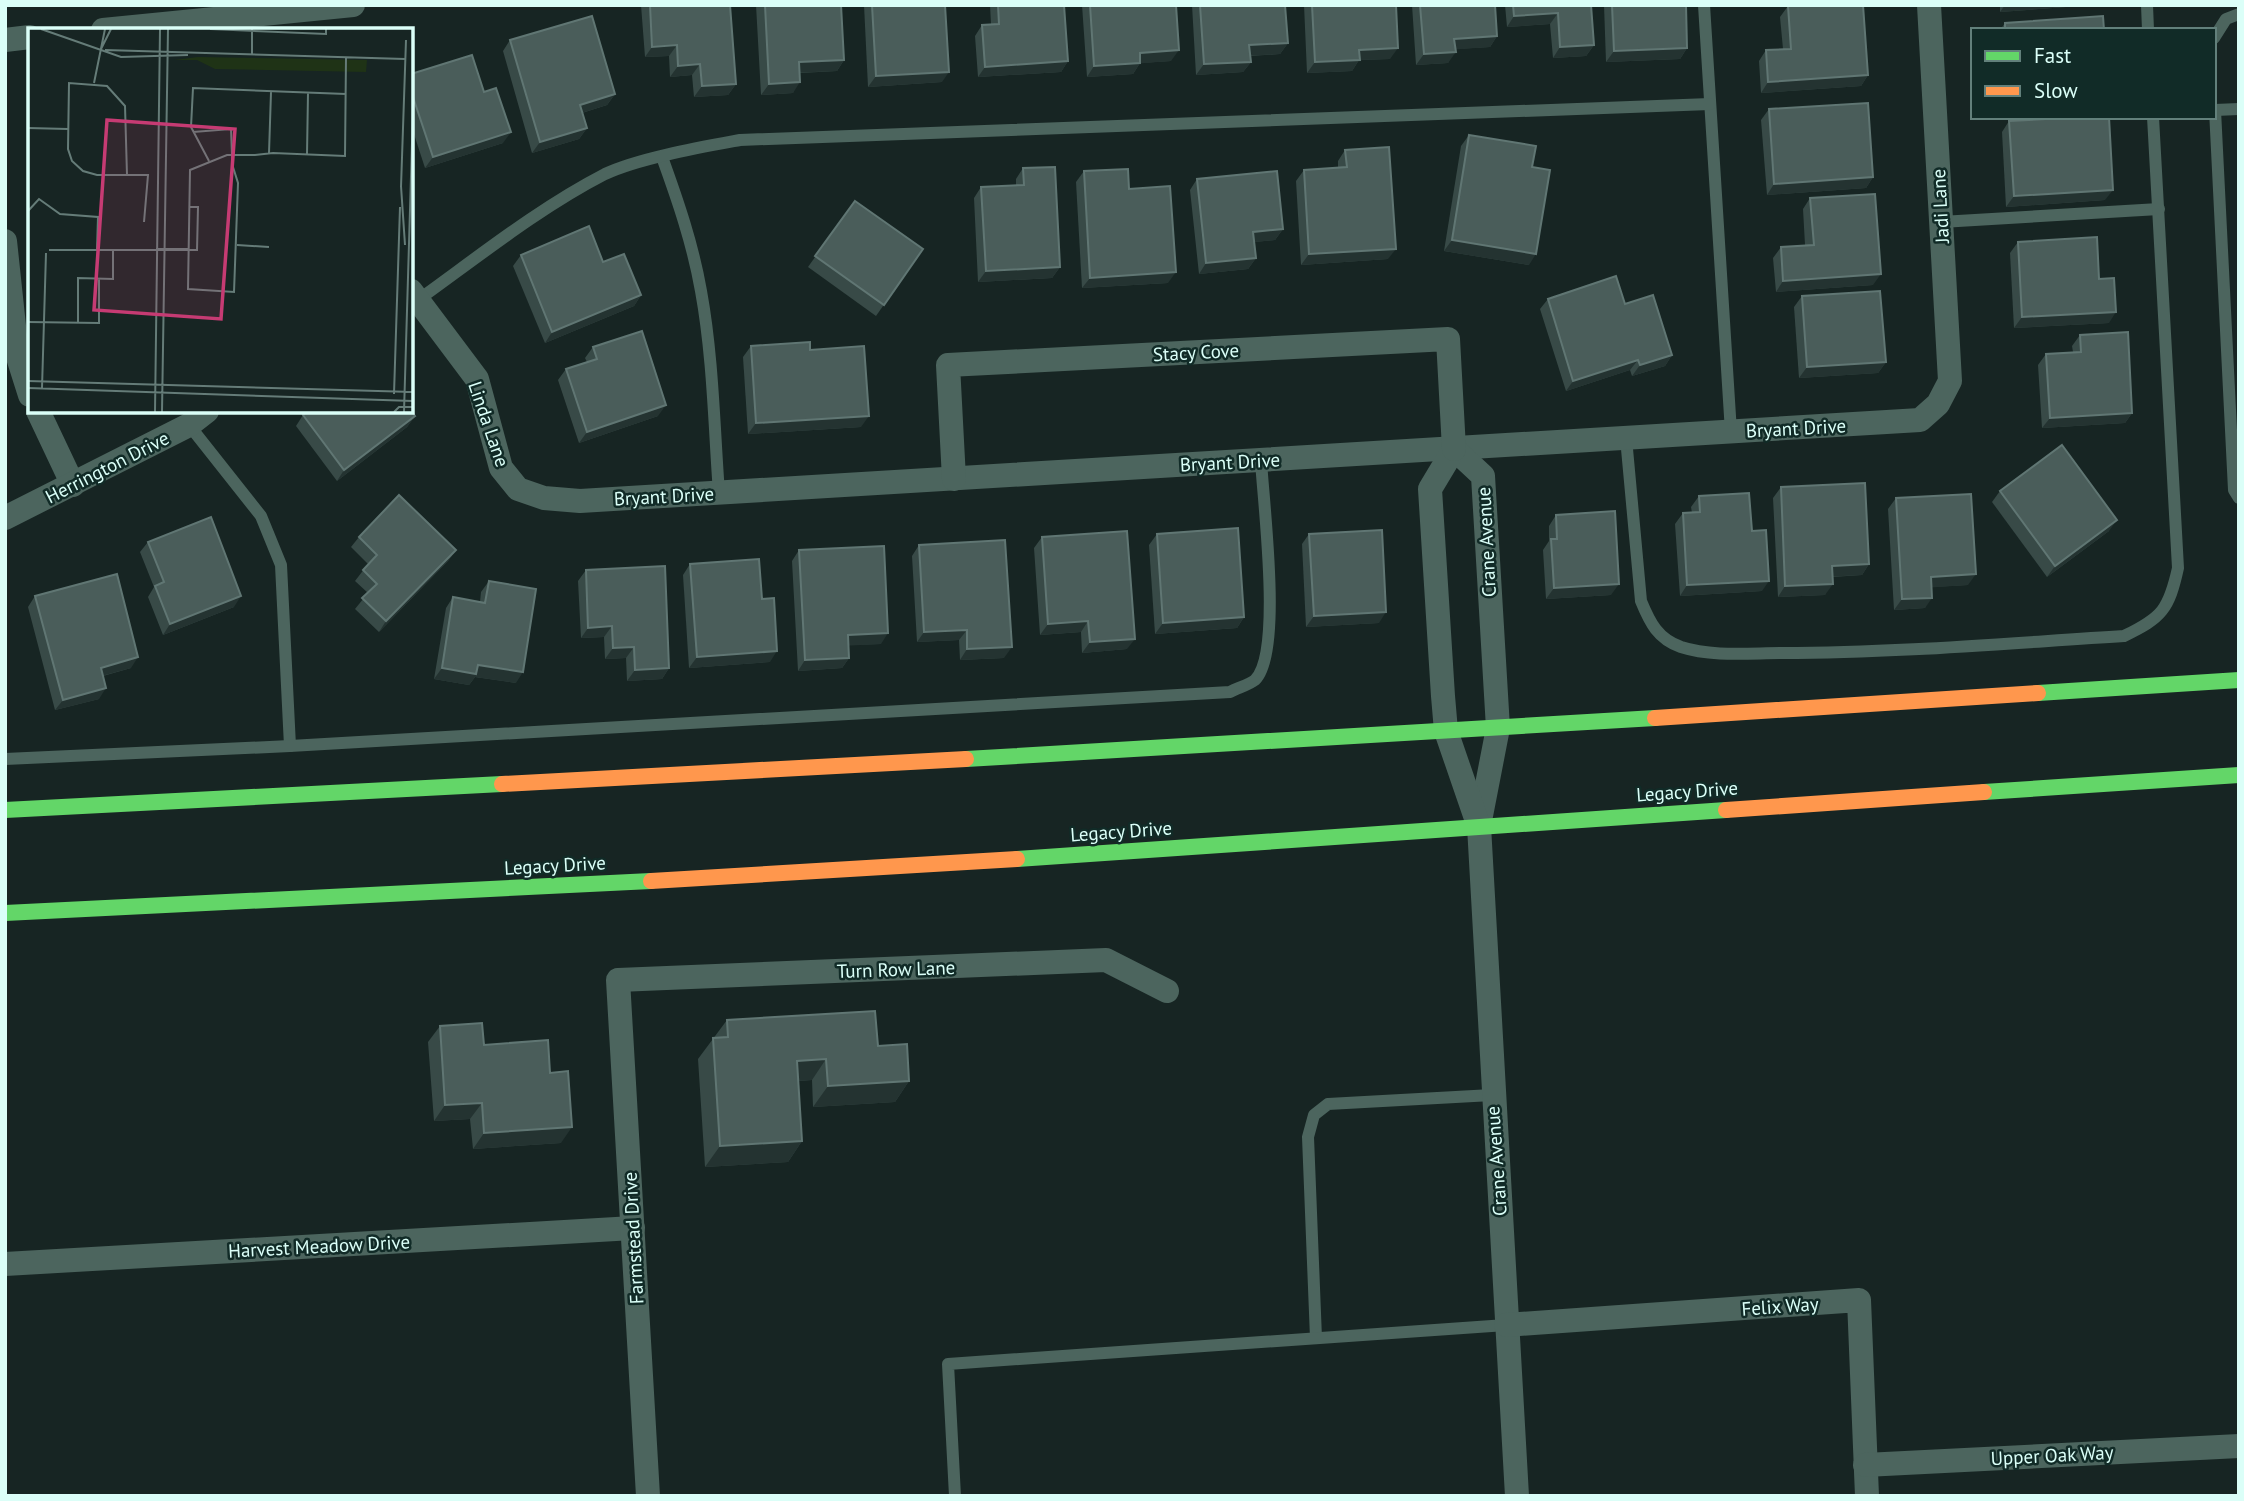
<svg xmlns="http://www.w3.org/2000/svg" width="2244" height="1501" font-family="'PT Sans',sans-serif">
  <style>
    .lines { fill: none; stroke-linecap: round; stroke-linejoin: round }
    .lane { stroke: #4c655e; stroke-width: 12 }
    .street { stroke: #4c655e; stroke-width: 24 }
    .fast { stroke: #63d668; stroke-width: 16 }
    .slow { stroke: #ff974d; stroke-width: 16 }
    .wall { fill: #384a47 }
    .shaded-wall { fill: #243331 }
    .building { fill: #4a5d5a; stroke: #607673; stroke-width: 2 }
    .labels { text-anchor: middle; stroke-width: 5; stroke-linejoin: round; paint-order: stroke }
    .street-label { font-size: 19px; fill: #dbfff8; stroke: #112b27 }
    .inset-road { fill: none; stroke: #657c78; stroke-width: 2 }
    .view { fill: #c63b73; fill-opacity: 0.15; stroke: #c63b73; stroke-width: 3.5 }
    .inset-edge { fill: none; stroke: #dbfff8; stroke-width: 3.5 }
  </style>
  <rect width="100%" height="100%" fill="#172523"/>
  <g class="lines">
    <!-- lane -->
    <g class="lane">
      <path d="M1704 5 1731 432"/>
      <path d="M2147 5 2148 30"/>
      <path d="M2214 38 2226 19 2239 14"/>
      <path d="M2239 109 2215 110 2234 490 2239 498"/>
      <path d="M662 157C678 201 693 245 701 291 713 357 714 425 719 493"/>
      <path d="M1941 222 2159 209"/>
      <path d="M418 300C478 257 539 208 605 174 639 158 702 147 740 140L1710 104"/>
      <path d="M189 425 261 516 281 565 290 746"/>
      <path d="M1626 438 1641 601C1650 623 1658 639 1681 647 1712 657 1750 653 1782 653 1896 653 2010 643 2124 636 2162 618 2169 609 2178 568L2153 117"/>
      <path d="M5 759 290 746 1230 692C1237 688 1249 685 1255 680 1283 653 1263 502 1261 460"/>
      <path d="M1316 1338 1308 1137 1314 1115 1328 1104 1492 1095"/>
      <path d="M955 1496 948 1364 1506 1325"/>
    </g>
    <!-- street -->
    <g class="street">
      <path d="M103 30 353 5"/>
      <path d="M5 40 30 37"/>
      <path d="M5 241 17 354 30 395"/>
      <path d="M411 291 477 379 501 468 518 489 544 498 580 501 1920 420 1938 404 1950 381 1929 5"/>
      <path d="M38 411 73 485"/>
      <path d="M1454 449 1483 476 1498 728 1479 826 1517 1496"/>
      <path d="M1454 449 1430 489 1443 696 1446 731 1478 824"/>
      <path d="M954 479 948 365 1448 339 1454 449"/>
      <path d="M5 518 189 425 207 411"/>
      <path d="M5 1264 633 1228"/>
      <path d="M1506 1325 1859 1300 1867 1496"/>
      <path d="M1865 1465 2239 1446"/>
      <path d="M648 1496 618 980 1106 960 1167 991"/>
    </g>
    <!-- fast -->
    <g class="fast">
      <path d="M2038 693 2239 680"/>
      <path d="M966 759 1655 718"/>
      <path d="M1984 792 2239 775"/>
      <path d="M5 810 502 784"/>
      <path d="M1017 859 1726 810"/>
      <path d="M5 913 651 881"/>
    </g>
    <!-- slow -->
    <g class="slow">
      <path d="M1655 718 2038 693"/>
      <path d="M502 784 966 759"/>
      <path d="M1726 810 1984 792"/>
      <path d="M651 881 1017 859"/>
    </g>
  </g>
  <!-- wall -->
  <g class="wall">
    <path d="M641 5H730L736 84 728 95 694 97 692 75 670 77 669 56 645 57Z"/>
    <path d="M756 5H841L844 60 837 71 800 73 793 93 761 95Z"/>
    <path d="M864 5H945L942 82 868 87Z"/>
    <path d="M990 5H1064L1068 61 1061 72 978 77 975 36 982 25 991 24Z"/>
    <path d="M1082 5H1176L1171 61 1140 63 1133 74 1087 77Z"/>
    <path d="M1192 5H1285L1288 43 1280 54 1250 56 1251 62 1243 72 1196 75Z"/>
    <path d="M1304 5H1396L1390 59 1359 60 1352 71 1307 73Z"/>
    <path d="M1412 5H1495L1497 36 1490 47 1455 49 1448 63 1416 65Z"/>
    <path d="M1505 5H1591L1594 45 1586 56 1553 58 1550 24 1507 27Z"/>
    <path d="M1604 5H1686L1687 48 1680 59 1606 62Z"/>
    <path d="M2000 5H2081L2080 6 2000 12Z"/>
    <path d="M1788 6 1868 75 1861 86 1761 93 1759 61 1766 50 1783 49 1780 17Z"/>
    <path d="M2005 23 2104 30H2000Z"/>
    <path d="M510 40 615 94 607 105 582 113 587 128 579 139 532 153 503 51Z"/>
    <path d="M411 74 484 92 503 143 425 168 411 125Z"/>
    <path d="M1769 109 1873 177 1866 188 1767 195 1761 120Z"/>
    <path d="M2009 121 2105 200 2006 207 2002 132Z"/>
    <path d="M1469 135 1532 167 1529 265 1444 251 1461 146Z"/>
    <path d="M1345 150 1388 259 1301 265 1296 181 1304 170 1338 168V161Z"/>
    <path d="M1023 168 1060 267 1052 278 978 282 974 198 981 187 1016 185V179Z"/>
    <path d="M1084 171 1129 189 1168 283 1082 288 1076 182Z"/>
    <path d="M1197 179 1283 229 1275 240 1254 242 1256 258 1248 269 1199 274 1190 190Z"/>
    <path d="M1810 198 1873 285 1776 292 1773 258 1781 247 1805 245 1803 209Z"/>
    <path d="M855 201 923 249 876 316 808 267Z"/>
    <path d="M2018 242 2099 279 2109 323 2014 328 2010 253Z"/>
    <path d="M521 255 603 262 641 295 634 306 545 343 513 266Z"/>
    <path d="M1802 296 1886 362 1878 373 1799 378 1794 307Z"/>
    <path d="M1548 299 1625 304 1672 355 1665 366 1632 376 1630 370 1566 391 1540 309Z"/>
    <path d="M2080 335 2132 413 2125 423 2042 428 2038 365 2046 354 2073 352 2072 346Z"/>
    <path d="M751 346 810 350 861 427 748 434 743 357Z"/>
    <path d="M593 347 658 416 579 443 558 380 566 369 587 362 585 358Z"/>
    <path d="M303 415 415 416 407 427 337 481 296 426Z"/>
    <path d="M1781 487 1869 564 1862 575 1832 577 1825 595 1778 597 1773 498Z"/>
    <path d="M2000 491 2109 531 2047 577 1992 502Z"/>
    <path d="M1699 496 1752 531 1762 591 1680 596 1675 524 1683 513H1692L1691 507Z"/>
    <path d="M1896 498 1968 585 1932 587 1925 608 1894 610 1888 509Z"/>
    <path d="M1556 515 1611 595 1546 599 1543 550 1549 541V526Z"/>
    <path d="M1157 534 1244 617 1237 628 1155 634 1149 545Z"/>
    <path d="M1309 534 1379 623 1306 627 1302 544Z"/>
    <path d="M359 537 456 550 448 561 379 632 355 609 368 593 355 581 368 564 351 547Z"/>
    <path d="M1042 537 1127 649 1082 653 1081 632 1040 635 1034 548Z"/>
    <path d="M148 542 234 607 163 635 148 597 154 587 140 552Z"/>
    <path d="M919 545 1004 658 960 660 959 640 917 642 912 556Z"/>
    <path d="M799 550 881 644 849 645V658L842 668 798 671 792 561Z"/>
    <path d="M690 564 762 599 770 662 689 668 683 575Z"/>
    <path d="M586 570 669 668 662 679 627 681 626 658 605 659 604 637 581 638 578 581Z"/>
    <path d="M489 581 516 683 475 677 469 685 434 679 446 608 453 597 480 602 481 592Z"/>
    <path d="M35 596 131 668 103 676 99 699 55 710 28 607Z"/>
    <path d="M727 1020 878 1046 909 1081 895 1102 813 1107 812 1080 798 1081 802 1141 788 1162 705 1167 698 1059Z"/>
    <path d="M440 1026 550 1073 561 1143 473 1149 470 1119 434 1121 428 1042Z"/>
  </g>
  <!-- shaded-wall -->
  <g class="shaded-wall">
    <path d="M2005 5H2081L2080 6 2000 12Z"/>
    <path d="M1558 13 1550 24 1507 27 1514 16Z"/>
    <path d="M1497 36 1490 47 1447 50 1454 39Z"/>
    <path d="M1288 43 1280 54 1242 56 1249 45Z"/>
    <path d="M677 45 669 56 645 57 652 47Z"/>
    <path d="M1594 45 1586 56 1553 58 1560 47Z"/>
    <path d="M1398 48 1390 59 1359 60 1352 71 1307 73 1315 62 1359 50Z"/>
    <path d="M1687 48 1680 59 1606 62 1614 51Z"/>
    <path d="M1179 50 1171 61 1132 64 1140 53Z"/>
    <path d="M1456 52 1448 63 1416 65 1424 54Z"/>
    <path d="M844 60 837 71 791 73 799 62Z"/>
    <path d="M1068 61 1061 72 978 77 985 67Z"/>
    <path d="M1251 62 1243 72 1196 75 1204 64Z"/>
    <path d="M1140 63 1133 74 1087 77 1094 66Z"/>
    <path d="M700 64 692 75 670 77 678 66Z"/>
    <path d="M949 72 942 82 868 87 876 76Z"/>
    <path d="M1868 75 1861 86 1761 93 1768 82Z"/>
    <path d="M800 82 793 93 761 95 769 84Z"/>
    <path d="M736 84 728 95 694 97 702 86Z"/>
    <path d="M615 94 607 105 572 116 580 105Z"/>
    <path d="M587 128 579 139 532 153 540 142Z"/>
    <path d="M511 132 503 143 425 168 433 157Z"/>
    <path d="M1873 177 1866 188 1767 195 1774 184Z"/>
    <path d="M2113 190 2105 200 2006 207 2014 196Z"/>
    <path d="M1283 229 1275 240 1246 243 1253 232Z"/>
    <path d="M1452 240 1536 254 1529 265 1444 251Z"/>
    <path d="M1396 249 1388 259 1301 265 1309 254Z"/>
    <path d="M1256 258 1248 269 1199 274 1206 263Z"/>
    <path d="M1060 267 1052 278 978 282 986 271Z"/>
    <path d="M1176 272 1168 283 1082 288 1090 278Z"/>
    <path d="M1881 274 1873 285 1776 292 1783 281Z"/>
    <path d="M641 295 634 306 545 343 552 332Z"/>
    <path d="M2116 312 2109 323 2014 328 2022 317Z"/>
    <path d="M1672 355 1665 366 1632 376 1640 365Z"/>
    <path d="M1638 360 1630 370 1566 391 1573 381Z"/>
    <path d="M1886 362 1878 373 1799 378 1807 367Z"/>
    <path d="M666 405 658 416 579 443 587 432Z"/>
    <path d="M2132 413 2125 423 2042 428 2050 418Z"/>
    <path d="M415 416 407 427 337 481 344 470Z"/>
    <path d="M869 416 861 427 748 434 756 423Z"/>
    <path d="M2117 520 2109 531 2047 577 2055 566Z"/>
    <path d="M456 550 448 561 379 632 386 621Z"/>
    <path d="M1869 564 1862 575 1824 577 1832 566Z"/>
    <path d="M1976 574 1968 585 1923 588 1931 577Z"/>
    <path d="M1769 581 1762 591 1680 596 1687 585Z"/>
    <path d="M1619 584 1611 595 1546 599 1554 588Z"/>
    <path d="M1833 584 1825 595 1778 597 1785 586Z"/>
    <path d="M241 596 234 607 163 635 170 624Z"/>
    <path d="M1932 598 1925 608 1894 610 1902 599Z"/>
    <path d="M1386 612 1379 623 1306 627 1314 616Z"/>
    <path d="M1244 617 1237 628 1155 634 1163 623Z"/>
    <path d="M1088 621 1081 632 1040 635 1048 624Z"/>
    <path d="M612 626 604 637 581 638 588 628Z"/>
    <path d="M967 630 959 640 917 642 924 632Z"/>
    <path d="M888 633 881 644 841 646 848 635Z"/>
    <path d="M1135 639 1127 649 1082 653 1090 642Z"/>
    <path d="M634 647 626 658 605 659 613 648Z"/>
    <path d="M1012 647 1004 658 960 660 967 649Z"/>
    <path d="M777 651 770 662 689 668 697 657Z"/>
    <path d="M138 657 131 668 94 678 101 668Z"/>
    <path d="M849 658 842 668 798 671 805 660Z"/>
    <path d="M478 665 523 672 516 683 475 677 469 685 434 679 442 668Z"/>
    <path d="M669 668 662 679 627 681 635 670Z"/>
    <path d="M106 688 99 699 55 710 63 700Z"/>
    <path d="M826 1059 812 1080 782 1082 797 1061Z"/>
    <path d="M909 1081 895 1102 813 1107 828 1086Z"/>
    <path d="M482 1103 470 1119 434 1121 445 1105Z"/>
    <path d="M572 1127 561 1143 473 1149 484 1133Z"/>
    <path d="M802 1141 788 1162 705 1167 720 1146Z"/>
  </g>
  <!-- building -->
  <g class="building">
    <path d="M650 5H730L736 84 702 86 700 64 678 66 677 45 652 47Z"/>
    <path d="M765 5H841L844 60 799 62 800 82 769 84Z"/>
    <path d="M872 5H945L949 72 876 76Z"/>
    <path d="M998 5H1064L1068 61 985 67 982 25 999 24Z"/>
    <path d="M1090 5H1176L1179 50 1140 53V63L1094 66Z"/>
    <path d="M1200 5H1285L1288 43 1249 45 1251 62 1204 64Z"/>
    <path d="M1312 5H1396L1398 48 1359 50 1360 60 1315 62Z"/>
    <path d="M1420 5H1495L1497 36 1454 39 1456 52 1424 54Z"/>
    <path d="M1513 5H1591L1594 45 1560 47 1558 13 1514 16Z"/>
    <path d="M1612 5H1686L1687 48 1614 51Z"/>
    <path d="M1801 5H1863L1868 75 1768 82 1766 50 1791 49 1788 6Z"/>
    <path d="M592 16 615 94 580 105 587 128 540 142 510 40Z"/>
    <path d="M2103 16 2104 30H2005V23Z"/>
    <path d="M472 55 484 92 496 88 511 132 433 157 411 91V74Z"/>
    <path d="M1868 103 1873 177 1774 184 1769 109Z"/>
    <path d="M2083 117H2109L2113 190 2014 196 2009 121Z"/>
    <path d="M1469 135 1536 146 1532 167 1550 170 1536 254 1452 240Z"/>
    <path d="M1389 147 1396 249 1309 254 1304 170 1347 167 1345 150Z"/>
    <path d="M1055 167 1060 267 986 271 981 187 1024 185 1023 168Z"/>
    <path d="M1128 169 1129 189 1170 186 1176 272 1090 278 1084 171Z"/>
    <path d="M1277 171 1283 229 1253 232 1256 258 1206 263 1197 179Z"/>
    <path d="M1875 194 1881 274 1783 281 1781 247 1814 245 1810 198Z"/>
    <path d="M855 201 923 249 884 305 815 256Z"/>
    <path d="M589 226 603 262 624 254 641 295 552 332 521 255Z"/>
    <path d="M2097 237 2099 279 2114 278 2116 312 2022 317 2018 242Z"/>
    <path d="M1616 276 1625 304 1653 295 1672 355 1640 365 1638 360 1573 381 1548 299Z"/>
    <path d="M1880 291 1886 362 1807 367 1802 296Z"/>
    <path d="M642 331 666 405 587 432 566 369 597 359 593 347Z"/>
    <path d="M2128 332 2132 413 2050 418 2046 354 2081 352 2080 335Z"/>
    <path d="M810 342V350L864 346 869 416 756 423 751 346Z"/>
    <path d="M308 411H411L415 416 344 470 303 415Z"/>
    <path d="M2062 445 2117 520 2055 566 2000 491Z"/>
    <path d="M1865 483 1869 564 1832 566 1833 584 1785 586 1781 487Z"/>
    <path d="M1749 493 1752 531 1766 530 1769 581 1687 585 1683 513 1700 512 1699 496Z"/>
    <path d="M1971 494 1976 574 1931 577 1932 598 1902 599 1896 498Z"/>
    <path d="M399 495 456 550 386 621 362 598 377 584 363 570 377 555 359 537Z"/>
    <path d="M1615 511 1619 584 1554 588 1551 539H1557L1556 515Z"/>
    <path d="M211 517 241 596 170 624 155 586 164 582 148 542Z"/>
    <path d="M1238 528 1244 617 1163 623 1157 534Z"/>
    <path d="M1382 530 1386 612 1314 616 1309 534Z"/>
    <path d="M1127 531 1135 639 1090 642 1088 621 1048 624 1042 537Z"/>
    <path d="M1005 540 1012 647 967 649V630L924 632 919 545Z"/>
    <path d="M884 546 888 633 848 635 849 658 805 660 799 550Z"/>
    <path d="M759 559 762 599 774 598 777 651 697 657 690 564Z"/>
    <path d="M665 566 669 668 635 670 634 647 613 648 612 626 588 628 586 570Z"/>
    <path d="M117 574 138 657 101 668 106 688 63 700 35 596Z"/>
    <path d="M489 581 536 589 523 672 478 665 476 674 442 668 453 597 485 603Z"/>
    <path d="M875 1011 878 1046 907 1044 909 1081 828 1086 826 1059 797 1061 802 1141 720 1146 713 1038 728 1037 727 1020Z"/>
    <path d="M482 1023 484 1045 548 1040 550 1073 568 1071 572 1127 484 1133 482 1103 445 1105 440 1026Z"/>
  </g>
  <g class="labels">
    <!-- street labels -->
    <g class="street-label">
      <text transform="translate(1940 206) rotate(-93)" y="7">Jadi Lane</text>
      <text transform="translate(1196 352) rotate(-3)" y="7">Stacy Cove</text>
      <text transform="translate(489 424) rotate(71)" y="7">Linda Lane</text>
      <text transform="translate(1796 428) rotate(-3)" y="7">Bryant Drive</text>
      <text transform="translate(1230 462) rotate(-3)" y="7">Bryant Drive</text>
      <text transform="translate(107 467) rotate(-27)" y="7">Herrington Drive</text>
      <text transform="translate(664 496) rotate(-3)" y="7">Bryant Drive</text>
      <text transform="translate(1486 542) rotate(-93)" y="7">Crane Avenue</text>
      <text transform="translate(1687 791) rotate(-4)" y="7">Legacy Drive</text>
      <text transform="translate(1121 831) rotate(-4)" y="7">Legacy Drive</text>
      <text transform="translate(555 865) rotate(-3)" y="7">Legacy Drive</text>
      <text transform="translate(896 969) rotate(-2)" y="7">Turn Row Lane</text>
      <text transform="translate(1496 1161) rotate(-94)" y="7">Crane Avenue</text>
      <text transform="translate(633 1238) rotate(-93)" y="7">Farmstead Drive</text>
      <text transform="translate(319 1246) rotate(-3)" y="7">Harvest Meadow Drive</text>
      <text transform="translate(1780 1306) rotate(-4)" y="7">Felix Way</text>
      <text transform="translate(2052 1455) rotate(-3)" y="7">Upper Oak Way</text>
    </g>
  </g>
  <!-- overview -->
  <g transform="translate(28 28)">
    <rect width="385" height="385" fill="#172523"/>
    <path d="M170 29 339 32 338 44 187 41 169 32H146Z" fill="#1f3316"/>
    <path class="inset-road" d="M13 1 93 29 160 27M182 1 298 6V1M73 21 83 1M77 22 377 31M224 27V1M66 55 77 1M0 100 40 101M165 104 203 101 204 127 205 139 210 155 206 264 160 261 162 142 199 127H227L245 125 317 128 318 29M241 125 243 64M279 126 280 65M181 133 163 99 165 60 318 66M99 147 97 78 79 58 41 55 40 121 44 133 55 143 69 147H120L116 194M373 158 377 217M373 159 378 12M0 183 11 171 32 186 70 189 69 221M209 217 241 219M128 221H160M21 222H169L170 179H161M0 294 71 295V250M50 295V250L85 251V221M0 353 385 364M0 360 385 373M14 360 18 225M366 366 372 179M127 384 132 1M134 384 140 1M366 384 371 379H385M376 384 385 81"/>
    <path class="view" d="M79 92 207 101 193 291 66 282Z"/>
    <rect width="385" height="385" class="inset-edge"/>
  </g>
  <!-- border -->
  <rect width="2244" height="1501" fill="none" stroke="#dbfff8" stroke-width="14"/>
  <!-- legend -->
  <rect x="1971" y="28" width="245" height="91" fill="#112b27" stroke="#62807b" stroke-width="2"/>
  <rect x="1985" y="51" width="35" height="10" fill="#63d668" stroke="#62807b" stroke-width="2"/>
  <text x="2034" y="63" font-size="21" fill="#dbfff8">Fast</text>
  <rect x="1985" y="86" width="35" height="10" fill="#ff974d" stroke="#62807b" stroke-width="2"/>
  <text x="2034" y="98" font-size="21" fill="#dbfff8">Slow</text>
</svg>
